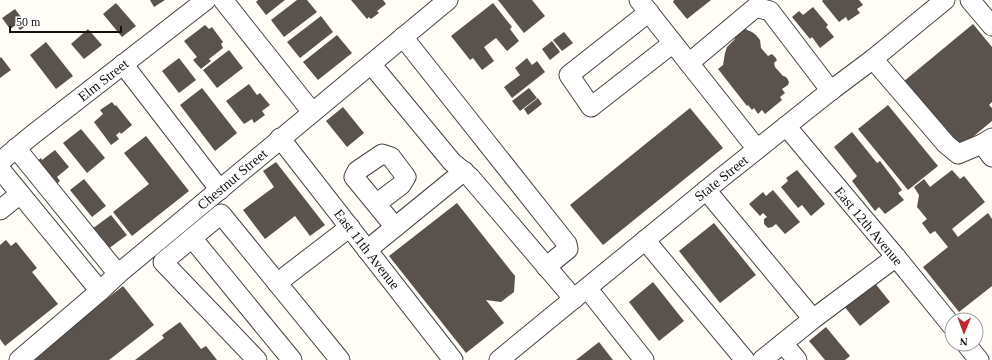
<svg xmlns="http://www.w3.org/2000/svg" width="992" height="360" font-family="'Times New Roman',serif">
  <style>
    .building { fill: #5a524d }
    .lines { fill: none; stroke-linecap: round; stroke-linejoin: round }
    .minor-casing { stroke: #444; stroke-width: 21 }
    .minor { stroke: #fff; stroke-width: 19 }
    .labels { text-anchor: middle; stroke-width: 4; stroke-linejoin: round; paint-order: stroke }
    .street-label { font-size: 14px; fill: #111; stroke: #fff }
  </style>
  <rect width="100%" height="100%" fill="#fffdf5"/>
  <!-- building -->
  <g class="building">
    <path d="M150 0H165L154 7Z"/>
    <path d="M258 0H285L266 15 256 2Z"/>
    <path d="M297 0H307L317 12 284 37 271 20Z"/>
    <path d="M351 0H383L386 4 377 11 379 13 371 19 369 17 367 19Z"/>
    <path d="M498 0H532L545 16 524 33Z"/>
    <path d="M674 0H711L687 19 673 2Z"/>
    <path d="M823 0H859L863 5 857 9 860 13 848 21 846 17 839 22 822 1Z"/>
    <path d="M116 3 136 26 122 37 103 14Z"/>
    <path d="M493 3 512 27 510 29 519 41 507 51 496 38 484 47 494 61 482 70 473 58 470 60 451 36Z"/>
    <path d="M813 7 828 25 826 27 834 37 820 48 812 37 810 39 792 17 799 11 803 15Z"/>
    <path d="M15 9 27 25 20 30 16 25 10 29 2 18Z"/>
    <path d="M321 16 333 32 300 58 287 42Z"/>
    <path d="M973 24 992 47V102L989 105 992 108V121L957 150 903 82Z"/>
    <path d="M205 25 209 29 212 27 223 42 221 44 223 48 209 59 211 61 201 69 193 60 197 57 184 41Z"/>
    <path d="M745 28 747 30 752 32 756 35 760 40 761 48 768 56 772 54 775 57 777 60 774 63 775 67 783 76H784L787 78 789 82 788 85 782 89 785 93 780 97 782 100 765 114 762 110 758 114 754 108 752 110 748 105 747 106 718 69 723 65 725 53 727 47 735 39 734 37Z"/>
    <path d="M88 29 102 45 84 59 71 44Z"/>
    <path d="M564 32 573 43 562 51 553 40Z"/>
    <path d="M337 35 352 53 318 80 303 62Z"/>
    <path d="M552 41 560 52 550 60 542 49Z"/>
    <path d="M46 42 73 76 56 89 30 55Z"/>
    <path d="M229 50 243 68 217 88 203 70Z"/>
    <path d="M1 57 11 70 0 78V58Z"/>
    <path d="M179 58 196 80 179 93 162 71Z"/>
    <path d="M527 58 532 65 537 61 545 72 512 98 504 87 520 75 515 68Z"/>
    <path d="M249 84 257 95 260 93 270 105 262 111 265 115 254 123 252 119 244 124 226 101Z"/>
    <path d="M202 88 237 133 215 151 180 105Z"/>
    <path d="M529 88 537 98 520 111 512 101Z"/>
    <path d="M538 98 542 104 528 115 524 109Z"/>
    <path d="M112 102 115 106 116 105 132 125 121 134 120 132 116 135 119 139 111 145 94 122 103 114 100 110Z"/>
    <path d="M888 105 938 166 908 190 858 129Z"/>
    <path d="M343 107 364 133 347 147 326 121Z"/>
    <path d="M690 108 723 148 603 245 570 205Z"/>
    <path d="M81 129 105 158 87 173 63 143Z"/>
    <path d="M852 132 877 163 880 161 902 190 898 193 904 200 885 214 879 207 875 211 852 181 857 176 834 147Z"/>
    <path d="M146 136 189 191 132 236 113 212 149 184 124 153Z"/>
    <path d="M55 150 69 167 57 177 60 181 53 187 32 165 41 158 42 160Z"/>
    <path d="M276 162 325 225 310 236 295 216 265 239 243 210 274 187 263 171Z"/>
    <path d="M797 170 825 204 811 216 802 205 798 208 781 187 788 181 786 178Z"/>
    <path d="M952 170 960 179 964 176 985 202 952 229 958 237 988 213 992 219V286L959 312 923 267 948 247 935 231 930 234 922 223 927 219 917 207 919 195 914 187 924 179 930 187Z"/>
    <path d="M84 179 106 206 92 217 70 190Z"/>
    <path d="M773 190 800 222 785 234 776 224 772 227 768 228 764 224V219L767 217 763 213 760 216 749 204 763 192 766 196Z"/>
    <path d="M457 203 515 276 514 292 501 302 486 300 504 323 466 353 389 256Z"/>
    <path d="M111 215 127 235 104 252 88 232Z"/>
    <path d="M714 223 756 275 720 303 679 251Z"/>
    <path d="M6 240 11 246 16 242 37 268 32 272 58 304 5 346 0 339V245Z"/>
    <path d="M653 282 684 321 659 341 629 302Z"/>
    <path d="M874 282 890 302 860 326 844 306Z"/>
    <path d="M123 286 154 325 109 360H29Z"/>
    <path d="M180 322 201 349 206 346 217 360H135L164 338 162 335Z"/>
    <path d="M826 327 850 356 845 360H825L809 341Z"/>
    <path d="M599 342 613 360H576Z"/>
  </g>
  <g class="lines">
    <!-- minor casing -->
    <g class="minor-casing">
      <g id="minor">
        <path d="M223 0 312 112"/>
        <path d="M639 0 757 149"/>
        <path d="M970 0 992 26"/>
        <path d="M649 12 569 75 591 107 673 43"/>
        <path d="M403 37 567 244 568 249 546 267"/>
        <path d="M873 59 946 144 958 154 982 144 992 138"/>
        <path d="M689 63 756 7 770 11 831 91"/>
        <path d="M123 64 220 190"/>
        <path d="M371 64 452 162 470 177 574 299"/>
        <path d="M786 126 896 257 952 326"/>
        <path d="M280 138 453 360"/>
        <path d="M982 144 992 157"/>
        <path d="M16 148 118 274"/>
        <path d="M0 162 31 136 206 0"/>
        <path d="M0 169 100 291"/>
        <path d="M706 190 813 319"/>
        <path d="M376 204 401 185 406 177 391 157 382 154 357 171 354 177 395 227"/>
        <path d="M0 210 20 194"/>
        <path d="M192 238 292 360"/>
        <path d="M645 240 745 360"/>
        <path d="M367 250 464 171"/>
        <path d="M277 283 350 227"/>
        <path d="M587 288 644 360"/>
        <path d="M783 343 797 360"/>
        <path d="M966 344 979 360"/>
        <path d="M19 360 100 291 118 274 448 0"/>
        <path d="M257 360 163 262 221 214 340 360"/>
        <path d="M499 360 721 178 829 92 873 59 945 0"/>
        <path d="M762 360 813 319 896 257"/>
      </g>
    </g>
    <!-- minor -->
    <use href="#minor" class="minor"/>
  </g>
  <g class="labels">
    <!-- street labels -->
    <g class="street-label">
      <text transform="translate(103 80) rotate(-38)" y="5">Elm Street</text>
      <text transform="translate(721 178) rotate(-39)" y="5">State Street</text>
      <text transform="translate(232 179) rotate(-40)" y="5">Chestnut Street</text>
      <text transform="translate(869 226) rotate(50)" y="5">East 12th Avenue</text>
      <text transform="translate(367 249) rotate(52)" y="5">East 11th Avenue</text>
    </g>
  </g>
  <!-- north arrow -->
  <g transform="translate(964 332) rotate(181)"><circle r="19" fill="#ffffff" stroke="#a0a0a0"/>
  <path d="M0-3L7 15L0 10L-7 15Z" fill="#c4262e"/>
  <text y="-6" font-size="11" font-weight="bold" text-anchor="middle" fill="#111111">N</text>
  </g>
  <!-- scale -->
  <path d="M10 26v6h111v-6" fill="none" stroke="#111111" stroke-width="2"/>
  <text x="16" y="26" font-size="12" fill="#111111" stroke="#ffffff" stroke-width="3" paint-order="stroke">50 m</text>
</svg>
